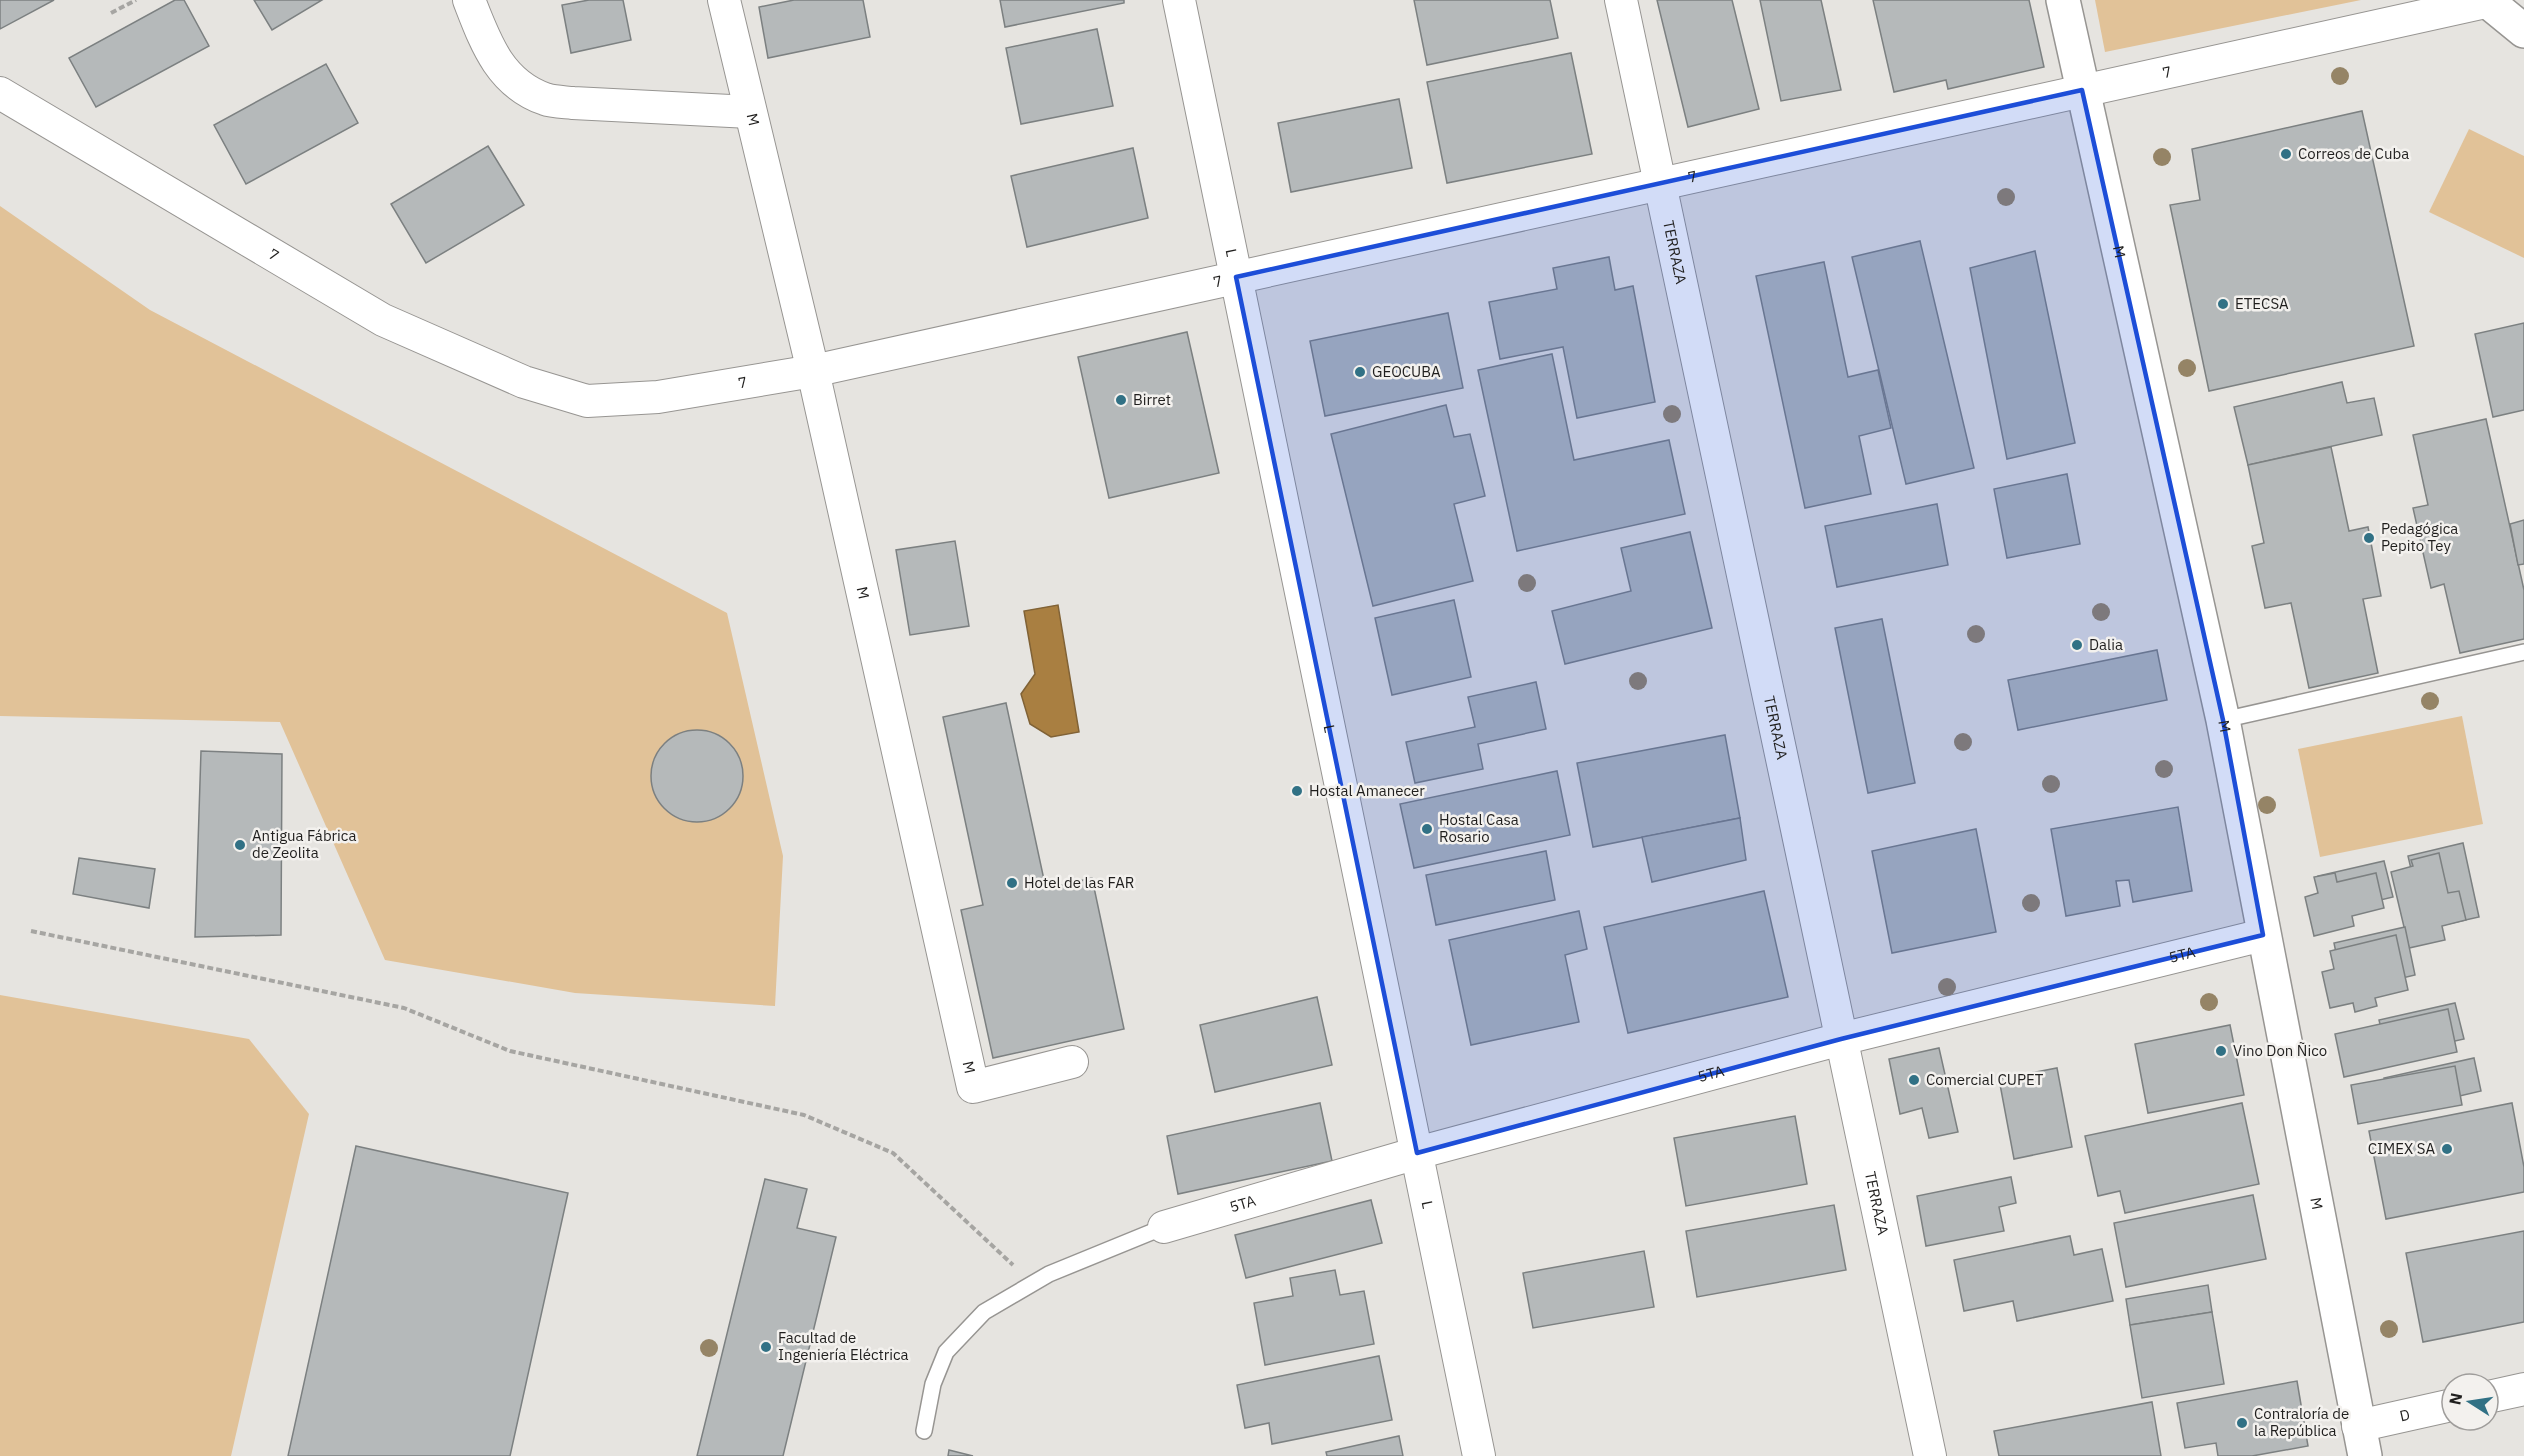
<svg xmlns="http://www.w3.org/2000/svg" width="2524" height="1456" font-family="'IBM Plex Sans',sans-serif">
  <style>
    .green { fill: #e1c298 }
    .water { fill: #a97f41; stroke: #806236; stroke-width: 1.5 }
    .building { fill: #b5b9ba; stroke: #7c8081; stroke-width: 1.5 }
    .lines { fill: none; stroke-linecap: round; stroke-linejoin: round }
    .lane-casing { stroke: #979592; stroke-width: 18 }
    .street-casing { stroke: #979592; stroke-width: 34 }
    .secondary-casing { stroke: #979592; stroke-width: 36 }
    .primary-casing { stroke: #979592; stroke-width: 36 }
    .path { stroke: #a6a5a2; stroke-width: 4; stroke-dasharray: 6 3; stroke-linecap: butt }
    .lane { stroke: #fff; stroke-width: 15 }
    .street { stroke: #fff; stroke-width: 32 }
    .secondary { stroke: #fff; stroke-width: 33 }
    .primary { stroke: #fff; stroke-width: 33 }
    .tree { fill: #958466 }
    .marked { fill: #1d4ed8; fill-opacity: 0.2; stroke: #1d4ed8; stroke-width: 4.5; stroke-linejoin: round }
    .poi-dot { fill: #317185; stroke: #f3f1ee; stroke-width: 2 }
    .labels { text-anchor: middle; stroke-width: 5; stroke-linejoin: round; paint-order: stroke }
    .street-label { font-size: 15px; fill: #201f1e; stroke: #f3f1ee }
    .poi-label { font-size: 15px; fill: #201f1e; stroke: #f3f1ee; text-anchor: start }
  </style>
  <rect width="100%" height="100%" fill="#e6e4e0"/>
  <!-- green -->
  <g class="green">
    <path d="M2095 0H2361L2105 52Z"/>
    <path d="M2469 129 2524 156V258L2429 212Z"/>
    <path d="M0 206 150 310 727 613 783 856 775 1006 575 993 385 960 280 722 0 716Z"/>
    <path d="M2462 716 2483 824 2320 857 2298 749Z"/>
    <path d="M0 995 249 1039 309 1114 231 1456H0Z"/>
  </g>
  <!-- water -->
  <path class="water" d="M1058 605 1079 732 1051 737 1030 724 1021 694 1035 674 1024 611Z"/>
  <!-- building -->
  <g class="building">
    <path d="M0 0H54L0 29Z"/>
    <path d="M175 0H184L209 46 96 107 69 58Z"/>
    <path d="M254 0H322L272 30Z"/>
    <path d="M589 0H623L631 40 571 53 562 5Z"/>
    <path d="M794 0H863L870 37 768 58 759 7Z"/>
    <path d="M1000 0H1124V3L1005 27Z"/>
    <path d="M1414 0H1550L1558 38 1427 65Z"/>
    <path d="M1657 0H1732L1759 109 1688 127Z"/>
    <path d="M1760 0H1821L1841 90 1781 101Z"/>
    <path d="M1873 0H2029L2044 67 1948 89 1946 80 1894 92Z"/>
    <path d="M1097 29 1113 106 1021 124 1006 48Z"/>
    <path d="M1571 53 1592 154 1447 183 1427 82Z"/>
    <path d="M326 64 358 123 246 184 214 125Z"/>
    <path d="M1399 99 1412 168 1291 192 1278 123Z"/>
    <path d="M2362 111 2414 346 2209 391 2170 205 2200 200 2192 149Z"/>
    <path d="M488 146 524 205 426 263 391 204Z"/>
    <path d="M1133 148 1148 218 1027 247 1011 176Z"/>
    <path d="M1920 241 1974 468 1906 484 1852 257Z"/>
    <path d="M2035 251 2075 443 2007 459 1970 268Z"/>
    <path d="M1609 257 1615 290 1633 286 1655 402 1577 418 1563 347 1500 359 1489 302 1557 289 1553 268Z"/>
    <path d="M1824 262 1848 377 1878 370 1891 428 1859 436 1871 494 1805 508 1756 276Z"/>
    <path d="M1448 313 1463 388 1325 416 1310 341Z"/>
    <path d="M2524 323V410L2493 417 2475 334Z"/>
    <path d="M1187 332 1219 473 1109 498 1078 357Z"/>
    <path d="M1552 354 1574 460 1669 440 1685 514 1517 551 1478 370Z"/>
    <path d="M2342 382 2347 403 2374 398 2382 435 2248 465 2234 407Z"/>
    <path d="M1446 405 1454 437 1470 434 1485 496 1454 504 1473 581 1373 606 1331 434Z"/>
    <path d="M2486 419 2524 590V639L2460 653 2444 584 2431 588 2413 508 2428 505 2413 435Z"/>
    <path d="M2331 447 2349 531 2368 527 2381 596 2363 599 2378 673 2309 688 2291 603 2265 608 2252 546 2264 543 2248 465Z"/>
    <path d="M2067 474 2080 544 2007 558 1994 489Z"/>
    <path d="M1937 504 1948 565 1837 587 1825 526Z"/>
    <path d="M2524 520V564L2518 565 2510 524Z"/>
    <path d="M1690 532 1712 628 1565 664 1552 611 1631 591 1621 548Z"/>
    <path d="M955 541 969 626 910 635 896 550Z"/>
    <path d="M1454 600 1471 677 1392 695 1375 618Z"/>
    <path d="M1882 619 1915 783 1868 793 1835 628Z"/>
    <path d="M2157 650 2167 700 2018 730 2008 680Z"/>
    <path d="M1536 682 1546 729 1478 744 1483 769 1415 783 1406 742 1475 727 1468 697Z"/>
    <path d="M1006 703 1046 889 1092 878 1124 1029 993 1058 961 910 983 905 943 717Z"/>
    <circle cx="697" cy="776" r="46"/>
    <path d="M1725 735 1740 818 1593 847 1577 763Z"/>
    <path d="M201 751 282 754 281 935 195 937Z"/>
    <path d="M1557 771 1570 835 1414 868 1400 804Z"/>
    <path d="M2178 807 2192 891 2133 902 2129 880 2116 881 2120 906 2066 916 2051 829Z"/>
    <path d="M1740 818 1746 860 1652 882 1642 837Z"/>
    <path d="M1976 829 1996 932 1892 953 1872 851Z"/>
    <path d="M2463 843 2479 917 2425 929 2408 856Z"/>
    <path d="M1546 851 1555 900 1436 925 1426 875Z"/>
    <path d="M2439 853 2448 893 2459 891 2466 920 2442 926 2445 940 2409 948 2391 872 2413 866 2411 860Z"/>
    <path d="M79 858 155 869 149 908 73 894Z"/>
    <path d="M2384 861 2393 897 2326 913 2318 876Z"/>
    <path d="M2335 873 2337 882 2376 873 2384 908 2352 916 2354 926 2314 936 2305 897 2318 893 2314 877Z"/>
    <path d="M1764 891 1788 997 1628 1033 1604 927Z"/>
    <path d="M1579 911 1587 949 1565 955 1579 1022 1471 1045 1449 940Z"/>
    <path d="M2405 927 2415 975 2344 992 2334 943Z"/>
    <path d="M2396 935 2408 990 2375 998 2377 1006 2355 1012 2353 1003 2330 1008 2322 972 2334 969 2330 951Z"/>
    <path d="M1317 997 1332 1065 1215 1092 1200 1025Z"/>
    <path d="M2455 1003 2464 1039 2388 1056 2379 1020Z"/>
    <path d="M2448 1009 2457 1052 2344 1077 2335 1034Z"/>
    <path d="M2230 1025 2244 1095 2148 1113 2135 1044Z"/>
    <path d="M1939 1048 1958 1132 1929 1138 1922 1108 1900 1114 1889 1059Z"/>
    <path d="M2474 1058 2481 1091 2391 1112 2384 1078Z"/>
    <path d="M2455 1066 2462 1105 2358 1124 2351 1085Z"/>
    <path d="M2057 1068 2072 1147 2014 1159 1999 1079Z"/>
    <path d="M1320 1103 1332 1161 1178 1194 1167 1136Z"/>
    <path d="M2242 1103 2259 1184 2125 1213 2120 1191 2098 1196 2085 1136Z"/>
    <path d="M2512 1103 2524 1167V1192L2386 1219 2369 1131Z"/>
    <path d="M1795 1116 1807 1184 1686 1206 1674 1138Z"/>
    <path d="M356 1146 568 1193 510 1456H288Z"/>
    <path d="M2011 1177 2016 1203 1999 1207 2004 1231 1926 1246 1917 1196Z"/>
    <path d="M765 1179 807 1189 797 1228 836 1237 783 1456H697Z"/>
    <path d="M2253 1195 2266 1259 2126 1287 2114 1223Z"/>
    <path d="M1371 1200 1382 1243 1246 1278 1235 1235Z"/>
    <path d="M1834 1205 1846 1270 1697 1297 1686 1231Z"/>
    <path d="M2524 1231V1322L2423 1342 2406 1253Z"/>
    <path d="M2070 1236 2074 1255 2102 1249 2113 1301 2017 1321 2013 1301 1964 1311 1954 1260Z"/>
    <path d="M1644 1251 1654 1307 1533 1328 1523 1273Z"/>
    <path d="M1335 1270 1340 1295 1364 1291 1374 1344 1265 1365 1254 1303 1293 1296 1290 1278Z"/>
    <path d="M2208 1285 2212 1312 2130 1325 2126 1299Z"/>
    <path d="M2212 1312 2224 1384 2142 1398 2130 1325Z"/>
    <path d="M1379 1356 1392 1420 1272 1444 1269 1423 1245 1428 1237 1385Z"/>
    <path d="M2297 1381 2308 1446 2252 1456H2218L2216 1443 2185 1448 2177 1403Z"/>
    <path d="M2152 1402 2161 1456H1999L1994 1431Z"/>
    <path d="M1399 1436 1403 1456H1327L1326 1452Z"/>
    <path d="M949 1450 973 1456H948Z"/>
  </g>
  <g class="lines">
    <!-- lane casing -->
    <g class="lane-casing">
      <g id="lane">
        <path d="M2223 720 2524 652"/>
        <path d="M924 1431 933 1384 946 1352 984 1312 1049 1274 1164 1227"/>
      </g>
    </g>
    <!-- street casing -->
    <g class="street-casing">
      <g id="street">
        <path d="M469 0C485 41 499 83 545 99 553 102 564 102 573 103L750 112"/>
        <path id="s1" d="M724 0 813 371 973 1087 1072 1062"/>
        <path id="s2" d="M1179 0 1479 1456"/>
        <path id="s3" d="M1621 0 1930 1456"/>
        <path id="s4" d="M0 93 383 320 524 382 587 401 658 397 813 371 2495 0"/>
        <path id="s5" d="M1164 1227 1417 1153 1841 1039 2263 935"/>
        <path d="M2488 1397 2524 1389"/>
        <path id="s6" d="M2358 1426 2452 1405"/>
      </g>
    </g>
    <!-- secondary casing -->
    <g class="secondary-casing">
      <g id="secondary">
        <path id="s7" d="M2063 0 2223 720 2365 1456"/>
      </g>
    </g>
    <!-- primary casing -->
    <g class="primary-casing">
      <path id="primary" d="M2486 0 2524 31"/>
    </g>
    <!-- path -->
    <g class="path">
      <path d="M111 13 136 0"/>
      <path d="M31 931 404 1008 510 1051 804 1115 893 1153 1013 1265"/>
    </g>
    <!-- lane -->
    <use href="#lane" class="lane"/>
    <!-- street -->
    <use href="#street" class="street"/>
    <!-- secondary -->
    <use href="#secondary" class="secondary"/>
    <!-- primary -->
    <use href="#primary" class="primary"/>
  </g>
  <!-- trees -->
  <g class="tree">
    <circle cx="2340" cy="76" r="9"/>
    <circle cx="2162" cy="157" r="9"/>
    <circle cx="2006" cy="197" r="9"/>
    <circle cx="2187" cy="368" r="9"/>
    <circle cx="1672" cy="414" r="9"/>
    <circle cx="1527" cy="583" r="9"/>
    <circle cx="2101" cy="612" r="9"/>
    <circle cx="1976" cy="634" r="9"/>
    <circle cx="1638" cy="681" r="9"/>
    <circle cx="2430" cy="701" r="9"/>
    <circle cx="1963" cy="742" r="9"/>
    <circle cx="2164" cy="769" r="9"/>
    <circle cx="2051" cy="784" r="9"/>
    <circle cx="2267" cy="805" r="9"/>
    <circle cx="2031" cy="903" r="9"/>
    <circle cx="1947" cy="987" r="9"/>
    <circle cx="2209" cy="1002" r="9"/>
    <circle cx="2389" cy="1329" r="9"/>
    <circle cx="709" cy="1348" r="9"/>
  </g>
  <!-- marked area -->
  <path class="marked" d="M2082 90 2223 720 2263 935 1841 1039 1417 1153 1236 277Z"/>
  <!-- markers -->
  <g class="poi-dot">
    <circle cx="2286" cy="154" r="6"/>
    <circle cx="2223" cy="304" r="6"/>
    <circle cx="1360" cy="372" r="6"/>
    <circle cx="1121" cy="400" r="6"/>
    <circle cx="2369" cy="538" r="6"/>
    <circle cx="2077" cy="645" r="6"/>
    <circle cx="1297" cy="791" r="6"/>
    <circle cx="1427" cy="829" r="6"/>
    <circle cx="240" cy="845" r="6"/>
    <circle cx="1012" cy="883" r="6"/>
    <circle cx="2221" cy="1051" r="6"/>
    <circle cx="1914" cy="1080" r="6"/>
    <circle cx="2447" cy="1149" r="6"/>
    <circle cx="766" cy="1347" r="6"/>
    <circle cx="2242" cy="1423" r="6"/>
  </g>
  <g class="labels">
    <!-- street labels -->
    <g class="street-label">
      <text dy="5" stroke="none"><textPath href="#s4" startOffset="2280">7</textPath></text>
      <text dy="5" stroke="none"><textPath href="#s1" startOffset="123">M</textPath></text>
      <text dy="5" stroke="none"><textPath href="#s4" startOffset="1794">7</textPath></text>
      <text dy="5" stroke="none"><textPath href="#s7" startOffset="258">M</textPath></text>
      <text dy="5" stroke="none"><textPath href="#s2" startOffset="258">L</textPath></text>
      <text dy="5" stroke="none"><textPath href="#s3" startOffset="258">TERRAZA</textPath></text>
      <text dy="5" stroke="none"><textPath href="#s4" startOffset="318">7</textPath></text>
      <text dy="5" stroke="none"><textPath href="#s4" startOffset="1308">7</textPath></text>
      <text dy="5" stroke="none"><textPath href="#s4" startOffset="822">7</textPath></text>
      <text dy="5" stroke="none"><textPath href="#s1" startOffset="609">M</textPath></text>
      <text dy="5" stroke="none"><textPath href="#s7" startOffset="744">M</textPath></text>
      <text dy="5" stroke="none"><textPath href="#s2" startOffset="744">L</textPath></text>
      <text dy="5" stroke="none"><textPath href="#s3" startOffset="744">TERRAZA</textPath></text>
      <text dy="5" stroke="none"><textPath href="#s5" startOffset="1054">5TA</textPath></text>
      <text dy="5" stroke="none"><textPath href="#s1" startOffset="1095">M</textPath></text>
      <text dy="5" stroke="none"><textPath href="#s5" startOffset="568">5TA</textPath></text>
      <text dy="5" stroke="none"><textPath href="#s3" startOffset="1230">TERRAZA</textPath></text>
      <text dy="5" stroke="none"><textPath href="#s7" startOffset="1230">M</textPath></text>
      <text dy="5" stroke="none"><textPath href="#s5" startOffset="82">5TA</textPath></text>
      <text dy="5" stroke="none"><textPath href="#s2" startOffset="1230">L</textPath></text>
      <text dy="5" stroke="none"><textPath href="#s6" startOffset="48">D</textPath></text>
    </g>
    <!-- poi labels -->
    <g class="poi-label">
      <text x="2298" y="159">Correos de Cuba</text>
      <text x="2235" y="309">ETECSA</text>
      <text x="1372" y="377">GEOCUBA</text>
      <text x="1133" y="405">Birret</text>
      <text x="2381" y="534">Pedagógica<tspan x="2381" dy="17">Pepito Tey</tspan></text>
      <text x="2089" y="650">Dalia</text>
      <text x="1309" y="796">Hostal Amanecer</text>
      <text x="1439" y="825">Hostal Casa<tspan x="1439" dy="17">Rosario</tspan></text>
      <text x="252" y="841">Antigua Fábrica<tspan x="252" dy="17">de Zeolita</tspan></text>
      <text x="1024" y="888">Hotel de las FAR</text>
      <text x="2233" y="1056">Vino Don Ñico</text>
      <text x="1926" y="1085">Comercial CUPET</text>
      <text x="2435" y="1154" text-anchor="end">CIMEX SA</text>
      <text x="778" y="1343">Facultad de<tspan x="778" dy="17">Ingeniería Eléctrica</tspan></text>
      <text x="2254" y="1419">Contraloría de<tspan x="2254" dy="17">la República</tspan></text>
    </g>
  </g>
  <!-- north arrow -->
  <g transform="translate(2470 1402) rotate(282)"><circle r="28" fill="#f3f1ee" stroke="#9f9d9b" stroke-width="1.5"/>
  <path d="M0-4.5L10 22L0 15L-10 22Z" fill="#317185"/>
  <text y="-9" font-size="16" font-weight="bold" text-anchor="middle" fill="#201f1e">N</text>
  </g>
</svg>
